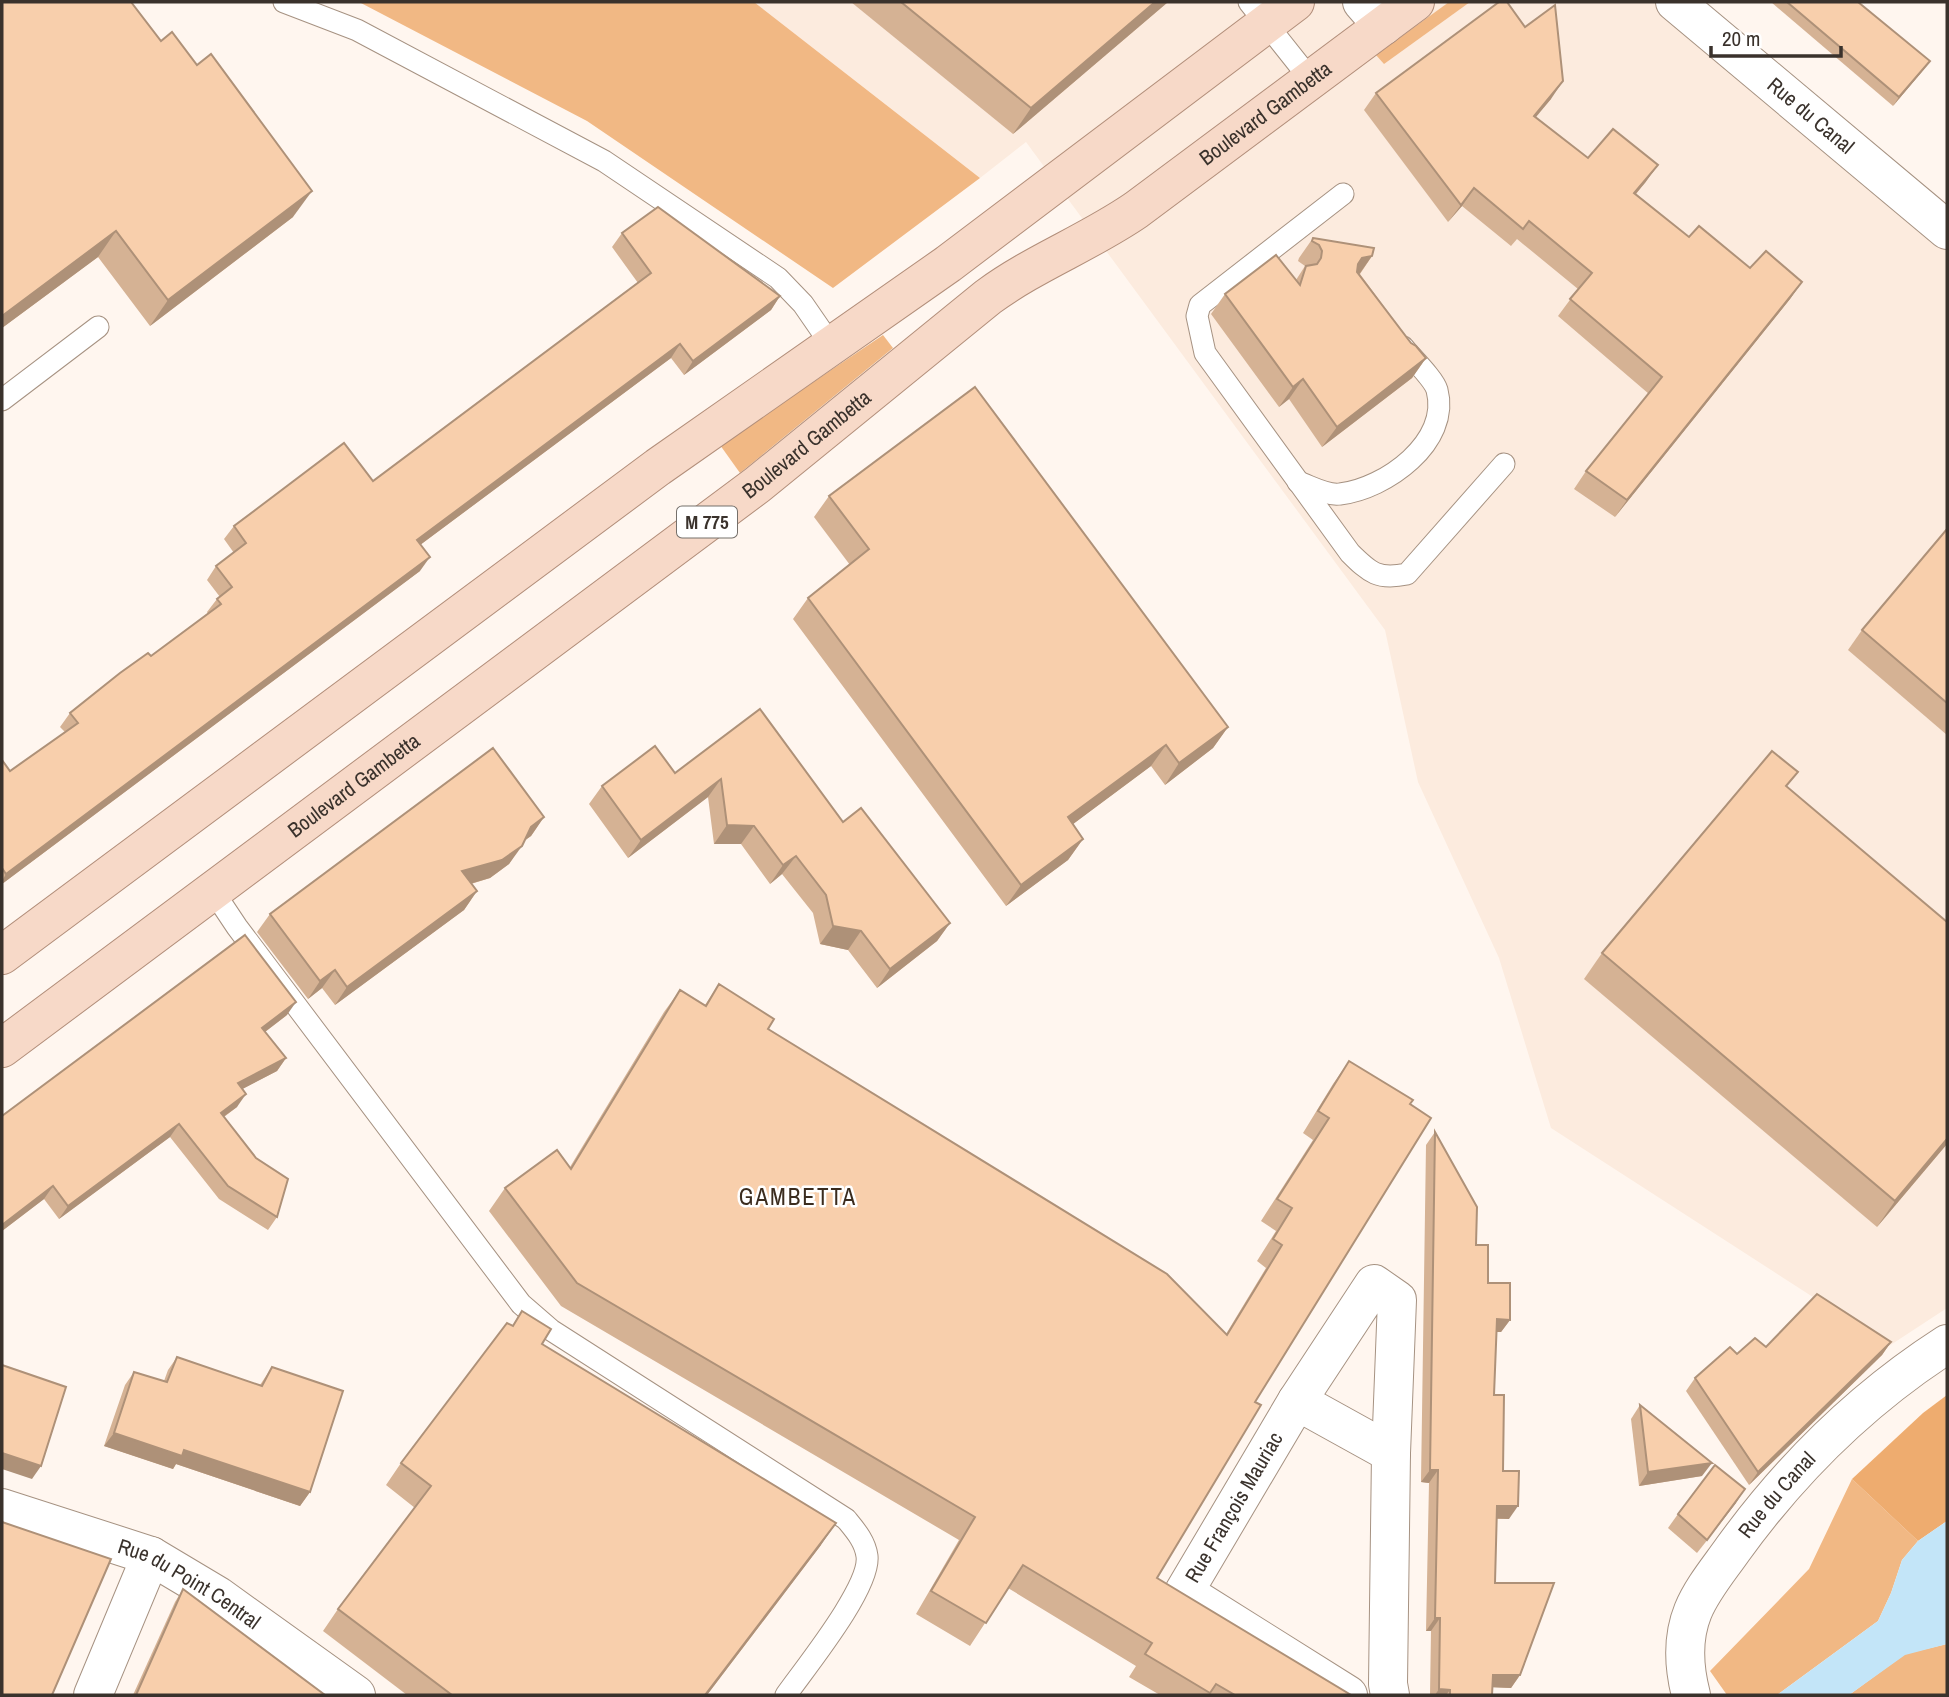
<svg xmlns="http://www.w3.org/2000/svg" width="1949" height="1697" font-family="'Archivo Narrow',sans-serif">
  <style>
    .built { fill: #fcebde }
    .green { fill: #f1b884 }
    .forest { fill: #eeac6f }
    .water { fill: #c3e5f8 }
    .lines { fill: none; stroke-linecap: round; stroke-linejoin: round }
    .service-casing { stroke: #a69282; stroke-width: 23 }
    .minor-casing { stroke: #a69282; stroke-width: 40 }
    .primary-casing { stroke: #b28e7a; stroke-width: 40 }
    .service { stroke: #fff; stroke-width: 21 }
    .minor { stroke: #fff; stroke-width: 38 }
    .primary { stroke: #f7d9c8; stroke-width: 38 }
    .wall { fill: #d5b294 }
    .shaded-wall { fill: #ae9178 }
    .building { fill: #f8cfac; stroke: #ae9178; stroke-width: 2 }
    .labels { text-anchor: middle; stroke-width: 5; stroke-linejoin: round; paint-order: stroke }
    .shield { fill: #fff; stroke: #75706b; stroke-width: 2 }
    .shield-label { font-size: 19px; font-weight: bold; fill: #3a322c }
    .street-label { font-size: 21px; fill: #3a322c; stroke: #fff }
    .neighbourhood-label { font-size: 23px; letter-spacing: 2px; fill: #3b2c1e; stroke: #fff }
  </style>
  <rect width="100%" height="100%" fill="#fff6ef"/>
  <!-- built -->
  <path class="built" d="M754 2H1656L1947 246V1308L1889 1346 1551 1128 1499 958 1418 782 1385 630 1026 142 980 178Z"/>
  <!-- green -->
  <g class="green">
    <path d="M359 2H754L980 178 833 288 587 121Z"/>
    <path d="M1449 2H1470L1384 64 1376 55Z"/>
    <path d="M883 335 893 348 740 473 720 445Z"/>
    <path d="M1852 1479 1918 1541 1902 1560 1891 1593 1878 1621 1777 1695H1727L1710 1671 1809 1569Z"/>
    <path d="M1947 1644V1695H1849L1905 1654Z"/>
  </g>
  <!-- forest -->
  <path class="forest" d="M1947 1395V1521L1918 1541 1852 1479 1923 1413Z"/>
  <!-- water -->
  <path class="water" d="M1947 1521V1644L1905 1655 1849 1695H1777L1878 1621 1891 1593 1902 1560 1918 1541Z"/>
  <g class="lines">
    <!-- service casing -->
    <g class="service-casing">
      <g id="service">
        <path d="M284 2 357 30 604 161 778 278 803 304 832 346"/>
        <path d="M1249 2 1311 80"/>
        <path d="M1343 194 1200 305 1197 316 1205 353 1350 553C1370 573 1378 580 1407 574L1504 464"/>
        <path d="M2 400 98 327"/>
        <path d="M1298 482C1310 486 1327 496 1340 494 1385 489 1451 442 1437 390 1434 379 1411 357 1403 347"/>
        <path d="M213 891 237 927 521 1304 551 1330 846 1519C855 1530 865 1541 867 1556 871 1587 805 1668 786 1695"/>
      </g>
    </g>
    <!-- minor casing -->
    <g class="minor-casing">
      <g id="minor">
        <path d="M1362 2 1383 26"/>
        <path id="s1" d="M1675 2 1947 230"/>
        <path d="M1297 1401 1391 1453"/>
        <path id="s2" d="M2 1508 151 1556 218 1596 356 1695"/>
        <path d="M93 1695 151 1556"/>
        <path id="s3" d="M1348 1695 1184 1592 1297 1401 1374 1284 1397 1300 1391 1453 1388 1684 1390 1695"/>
        <path id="s4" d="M1691 1695C1684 1668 1682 1638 1693 1611 1702 1589 1719 1569 1733 1549 1791 1469 1863 1398 1947 1344"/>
      </g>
    </g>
    <!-- primary casing -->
    <g class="primary-casing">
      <g id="primary">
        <path d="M2 955 658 467 948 264 1295 2"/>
        <path id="s5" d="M2 1048 757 485 988 297C1034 263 1088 243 1136 210L1415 2"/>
      </g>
    </g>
    <!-- service -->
    <use href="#service" class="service"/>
    <!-- minor -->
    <use href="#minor" class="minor"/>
    <!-- primary -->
    <use href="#primary" class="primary"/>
  </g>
  <!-- wall -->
  <g class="wall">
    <path d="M2 2 293 217 150 326 98 257 2 328Z"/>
    <path d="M851 2H1168L1013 134Z"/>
    <path d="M1771 2H1858L1924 69 1893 106Z"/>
    <path d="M1525 27 1551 99 1535 117 1588 158 1658 165 1636 194 1689 237 1750 268 1802 282 1790 299 1615 517 1574 489 1586 471 1649 394 1558 316 1578 289 1517 239 1511 246 1462 206 1448 222 1364 110 1376 93Z"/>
    <path d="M622 233 780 296 771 310 684 375 671 358 420 545V571L2 884V760L10 771 65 732 60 727 70 713 151 656 208 614 207 612 217 599 220 597 207 580 216 566 234 553 224 539 234 526 373 481 638 283 612 247Z"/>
    <path d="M1313 238 1372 256 1360 274 1411 343 1426 358 1412 378 1322 447 1289 399 1279 407 1211 314 1225 294 1296 280 1305 266 1298 261 1299 258Z"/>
    <path d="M829 496 1228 727 1213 748 1165 785 1151 766 1073 824 1083 839 1068 860 1006 906 793 619 808 598 850 565 814 517Z"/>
    <path d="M1947 529V735L1848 650 1862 630Z"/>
    <path d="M760 709 843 822 950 923 937 941 877 988 848 950 820 944 813 913 782 874 770 884 741 844H714L708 797 628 858 589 804 602 786 675 773Z"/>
    <path d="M1787 787 1947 1144 1877 1227 1584 979 1602 953Z"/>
    <path d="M544 817 531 836 524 841 509 864 490 878 471 884 477 891 464 910 335 1005 322 988 308 999 257 932 270 914Z"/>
    <path d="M719 984 768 1029 1226 1334 1266 1268 1257 1261 1276 1231 1261 1221 1313 1140 1303 1133 1333 1084 1349 1061 1255 1402 1157 1578 1351 1695H1160L1129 1677 1136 1666 1008 1588 970 1646 916 1614 959 1540 561 1306 489 1211 505 1188 570 1167 664 1012 680 990 705 1005Z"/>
    <path d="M287 1015 265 1032 286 1058 277 1071 242 1089 237 1107 224 1117 277 1217 268 1230 219 1199 170 1137 59 1219 44 1199 2 1231V1116Z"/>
    <path d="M1435 1132 1488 1283 1510 1320 1501 1332H1496L1494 1395 1509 1519H1496L1495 1583 1520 1675 1511 1688 1493 1687 1492 1695H1430L1431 1631H1426L1429 1483 1421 1482 1426 1145Z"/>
    <path d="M522 1311 542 1344 821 1545 707 1695H407L323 1631 338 1609 415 1508 386 1485 401 1463 512 1326Z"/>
    <path d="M1891 1342 1882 1355 1749 1485 1686 1391 1695 1378 1737 1354 1766 1347Z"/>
    <path d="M177 1357 260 1385 272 1367 310 1492 300 1506 176 1464 173 1469 104 1446 125 1385 134 1372 164 1381 168 1370Z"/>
    <path d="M1640 1405 1702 1476 1639 1486 1631 1419Z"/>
    <path d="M1736 1503 1697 1553 1668 1528 1678 1514Z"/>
    <path d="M183 1589 325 1695H133L175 1602Z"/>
  </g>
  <!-- shaded-wall -->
  <g class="shaded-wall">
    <path d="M1155 2H1168L1013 134 1031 108Z"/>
    <path d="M1930 61 1924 69 1893 106 1899 97Z"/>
    <path d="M1563 81 1551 99 1522 134 1534 116Z"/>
    <path d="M1658 165 1645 183 1622 210 1634 193Z"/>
    <path d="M1474 188 1462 206 1448 222Z"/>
    <path d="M312 191 293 217 150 326 168 300Z"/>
    <path d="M116 231 98 257 2 328V316Z"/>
    <path d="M1372 256 1358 276 1344 284 1362 258Z"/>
    <path d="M1802 282 1790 299 1615 517 1627 500Z"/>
    <path d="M780 296 771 310 684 375 693 361Z"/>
    <path d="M680 344 671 358 408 554 417 540Z"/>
    <path d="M1426 358 1412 378 1322 447 1337 427Z"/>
    <path d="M1303 379 1289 399 1279 407 1293 387Z"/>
    <path d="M430 557 420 571 2 884V881L6 874Z"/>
    <path d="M1228 727 1213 748 1165 785 1179 763Z"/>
    <path d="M1166 745 1151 766 1053 839 1068 817Z"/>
    <path d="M721 779 708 797 628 858 641 840Z"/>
    <path d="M544 817 531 836 518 845 531 827Z"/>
    <path d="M727 825 754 826 741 844H714Z"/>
    <path d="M1083 839 1068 860 1006 906 1021 885Z"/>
    <path d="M522 846 509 864 490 878 449 890 462 871Z"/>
    <path d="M796 856 782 874 770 884 783 865Z"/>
    <path d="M477 891 464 910 335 1005 347 987Z"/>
    <path d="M950 923 937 941 877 988 890 969Z"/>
    <path d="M833 926 861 931 848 950 820 944Z"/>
    <path d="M335 970 322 988 308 999 320 981Z"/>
    <path d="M296 1002 287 1015 253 1041 262 1028Z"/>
    <path d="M286 1058 277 1071 229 1096 238 1083Z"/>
    <path d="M246 1094 237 1107 212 1125 221 1113Z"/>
    <path d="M179 1124 170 1137 59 1219 68 1206Z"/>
    <path d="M1947 1139V1144L1877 1227 1895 1201Z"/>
    <path d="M53 1186 44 1199 2 1231V1225Z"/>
    <path d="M1497 1319 1510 1320 1501 1332H1488Z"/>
    <path d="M1891 1342 1882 1355 1749 1485 1758 1472Z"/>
    <path d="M114 1433 184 1450 310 1492 300 1506 176 1464 173 1469 104 1446Z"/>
    <path d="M2 1453 41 1466 32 1479 2 1469Z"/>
    <path d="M1712 1463 1702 1476 1639 1486 1648 1472Z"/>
    <path d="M1430 1470H1438L1429 1483 1421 1482Z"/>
    <path d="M1745 1489 1736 1503 1697 1553 1707 1540Z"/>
    <path d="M1497 1506H1518L1509 1519 1488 1518Z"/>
    <path d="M836 1523 821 1545 707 1695H705Z"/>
    <path d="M1435 1618H1440L1431 1631H1426Z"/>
    <path d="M1493 1675H1520L1511 1688 1484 1687Z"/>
    <path d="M1439 1689 1450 1690 1446 1695H1435Z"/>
  </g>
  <!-- building -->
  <g class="building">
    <path d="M2 2H131L161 41 172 32 197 65 211 54 312 191 168 300 116 231 2 316Z"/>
    <path d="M901 2H1155L1031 108Z"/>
    <path d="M1499 2H1507L1525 27 1555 5 1563 81 1534 116 1588 158 1613 129 1658 165 1634 193 1689 237 1699 226 1750 268 1766 251 1802 282 1627 500 1586 471 1662 377 1570 299 1592 273 1529 221 1523 229 1474 188 1461 205 1376 93Z"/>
    <path d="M1787 2H1858L1930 61 1899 97Z"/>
    <path d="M658 207 780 296 693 361 680 344 417 540 430 557 6 874 2 868V760L10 771 78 723 70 713 120 673 148 653 151 656 221 604 217 599 232 587 216 566 246 543 234 526 344 443 373 481 651 273 622 233Z"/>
    <path d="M1313 238 1374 248 1372 256 1362 258 1358 264 1357 272 1411 343 1416 346 1426 358 1337 427 1303 379 1293 387 1225 294 1276 255 1300 285 1306 266 1317 264 1321 258 1322 251 1319 245 1312 241Z"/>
    <path d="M975 387 1228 727 1179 763 1166 745 1068 817 1083 839 1021 885 808 598 869 549 829 496Z"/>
    <path d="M1947 529V703L1862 630Z"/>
    <path d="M760 709 843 822 861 808 950 923 890 969 861 931 833 926 826 895 796 856 783 865 754 826 727 825 721 779 641 840 602 786 655 746 675 773Z"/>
    <path d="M493 748 544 817 531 827 522 846 502 860 462 871 477 891 347 987 335 970 320 981 270 914Z"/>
    <path d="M1772 751 1798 772 1786 786 1947 922V1139L1895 1201 1602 953Z"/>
    <path d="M245 935 296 1002 262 1028 286 1058 238 1083 246 1094 221 1113 256 1158 288 1179 277 1217 228 1186 179 1124 68 1206 53 1186 2 1225V1116Z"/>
    <path d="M719 984 774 1019 768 1029 1167 1274 1227 1335 1282 1245 1273 1239 1292 1208 1277 1199 1329 1118 1318 1111 1349 1061 1413 1100 1410 1104 1431 1118 1255 1402 1261 1405 1157 1578 1351 1695H1235L1216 1684 1210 1693 1145 1654 1152 1643 1023 1565 986 1623 931 1591 975 1517 577 1283 505 1188 557 1150 571 1169 680 990 706 1006Z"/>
    <path d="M1435 1132 1477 1207 1476 1245H1488V1283H1510V1320L1497 1319 1494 1395H1504L1503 1471H1519L1518 1506H1497L1495 1583H1554L1520 1675H1493L1492 1695H1450V1690L1439 1689 1440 1618H1435L1438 1470H1430Z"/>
    <path d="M1817 1294 1891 1342 1758 1472 1695 1378 1730 1347 1737 1354 1755 1338 1766 1347Z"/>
    <path d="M522 1311 551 1329 542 1344 836 1523 705 1695H452L338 1609 431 1486 401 1463 507 1323 513 1326Z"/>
    <path d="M177 1357 262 1386 272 1367 343 1391 310 1492 184 1450 182 1456 114 1433 134 1372 167 1382Z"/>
    <path d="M2 1365 66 1387 41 1466 2 1453Z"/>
    <path d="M1640 1405 1712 1463 1648 1472Z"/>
    <path d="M1715 1465 1745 1489 1707 1540 1678 1514Z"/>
    <path d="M2 1522 111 1559 52 1695H2Z"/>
    <path d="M183 1589 325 1695H136Z"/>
  </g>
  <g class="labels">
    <!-- shield labels -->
    <rect class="shield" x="677" y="506.5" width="60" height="31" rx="5"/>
    <g class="shield-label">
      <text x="707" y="529">M 775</text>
    </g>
    <!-- street labels -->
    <g class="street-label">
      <text dy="7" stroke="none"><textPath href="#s5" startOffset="1573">Boulevard Gambetta</textPath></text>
      <text dy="7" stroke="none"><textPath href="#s1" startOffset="177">Rue du Canal</textPath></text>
      <text dy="7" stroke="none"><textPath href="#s5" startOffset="1006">Boulevard Gambetta</textPath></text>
      <text dy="7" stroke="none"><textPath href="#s5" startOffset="439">Boulevard Gambetta</textPath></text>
      <text dy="7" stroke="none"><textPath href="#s4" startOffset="229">Rue du Canal</textPath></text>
      <text dy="7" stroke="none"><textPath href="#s3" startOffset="292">Rue François Mauriac</textPath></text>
      <text dy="7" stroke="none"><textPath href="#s2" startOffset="203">Rue du Point Central</textPath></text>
    </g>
    <!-- neighbourhood labels -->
    <g class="neighbourhood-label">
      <text x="798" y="1205">GAMBETTA</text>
    </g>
  </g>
  <!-- border -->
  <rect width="1949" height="1697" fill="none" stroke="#3a322c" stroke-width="7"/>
  <!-- scale -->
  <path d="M1711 46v10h130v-10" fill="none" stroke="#3a322c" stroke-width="3.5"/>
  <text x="1722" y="46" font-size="21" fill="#3a322c" stroke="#ffffff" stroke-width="5" paint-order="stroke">20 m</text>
</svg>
